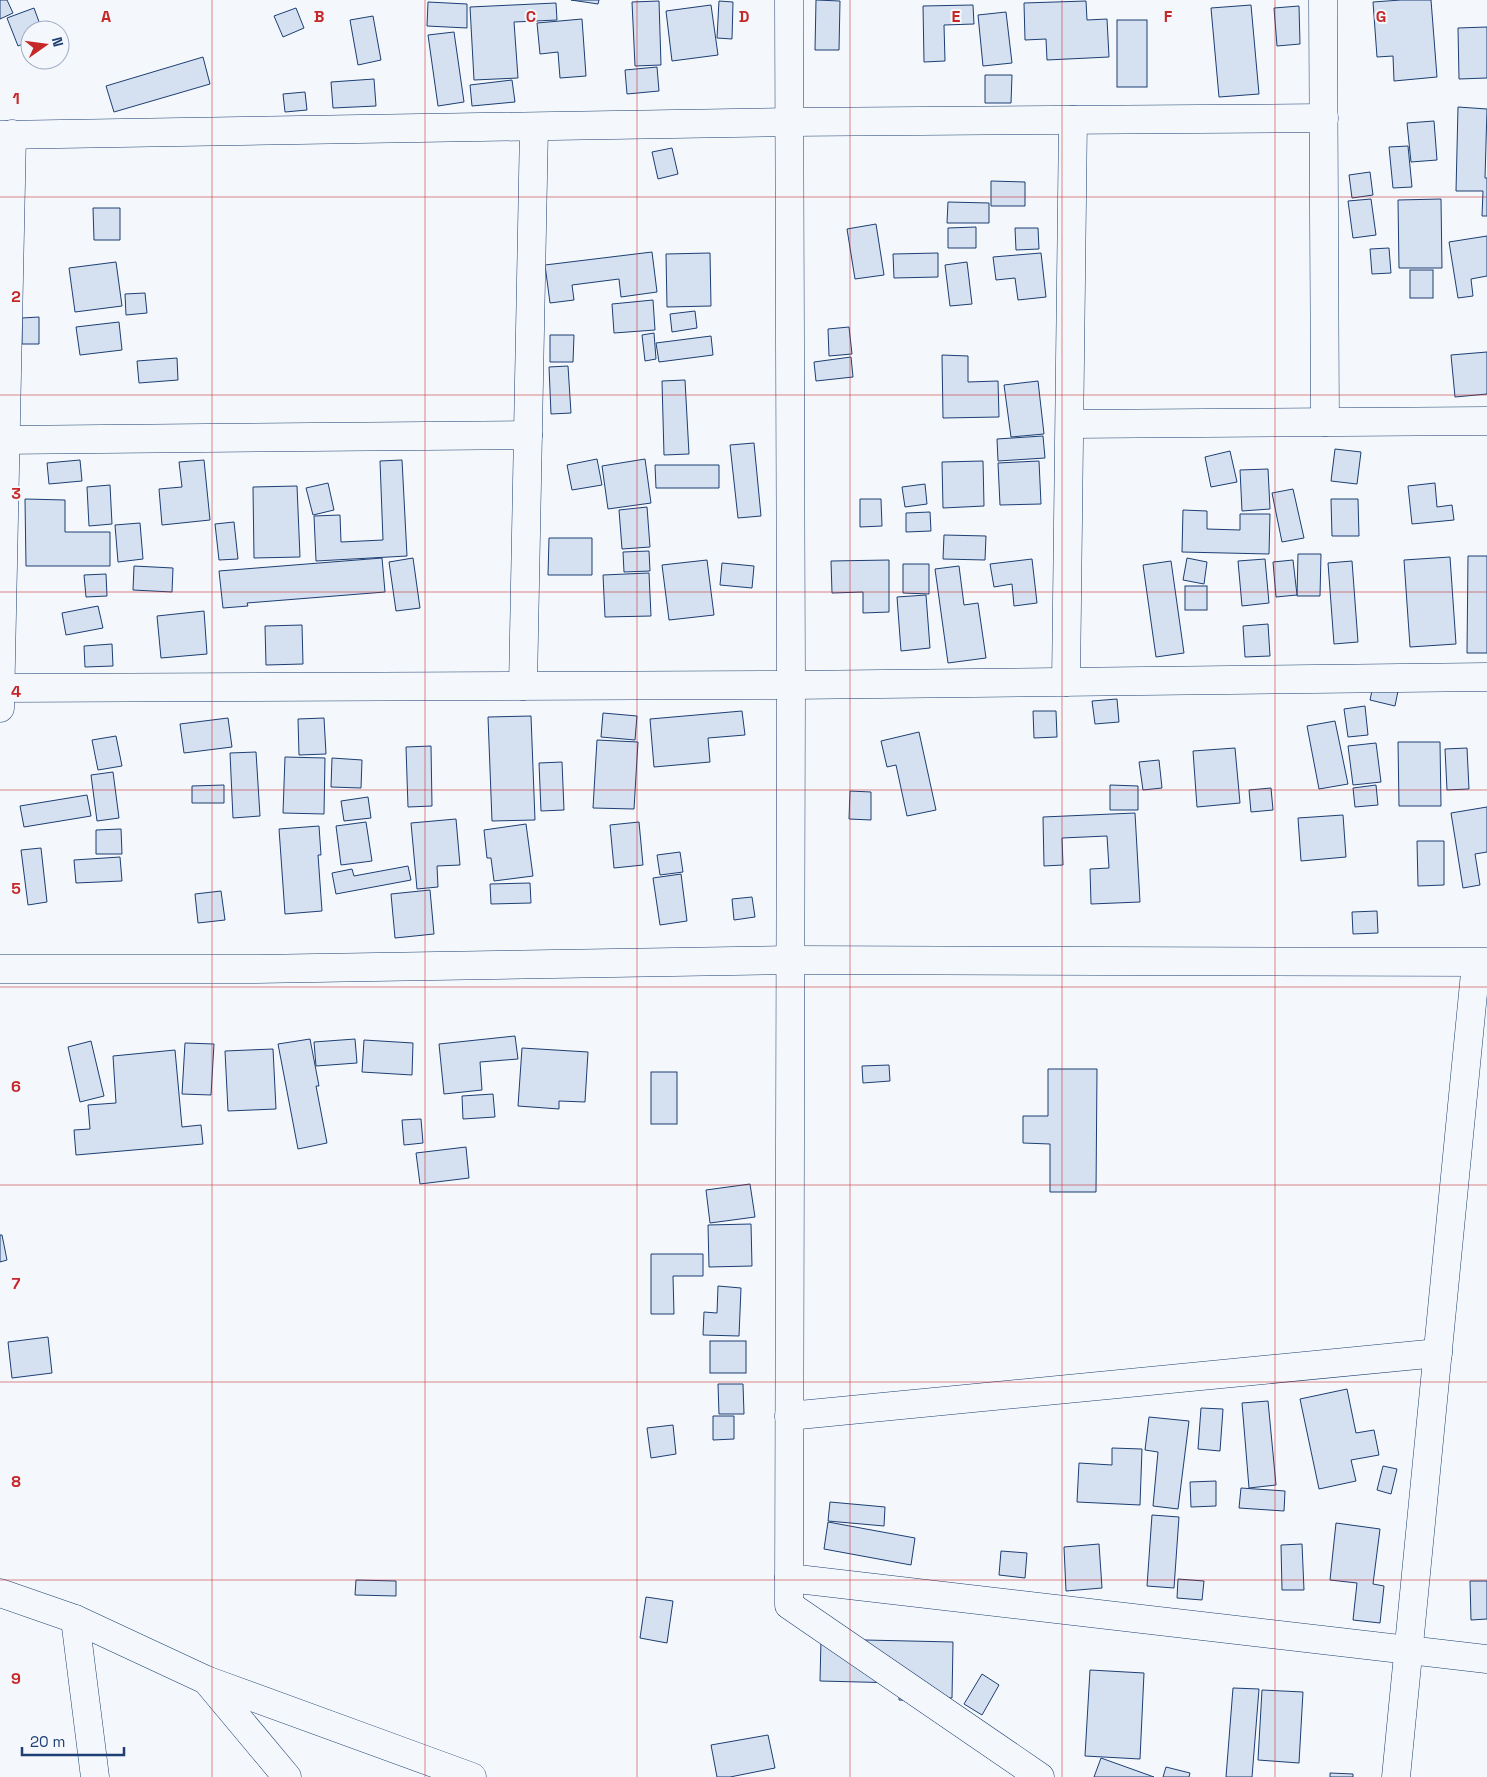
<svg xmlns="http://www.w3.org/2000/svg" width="1487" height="1777" font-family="'Space Grotesk',sans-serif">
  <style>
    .building { fill: #d5e0f0; stroke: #1d3f73 }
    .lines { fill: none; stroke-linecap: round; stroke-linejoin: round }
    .street-casing { stroke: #1d3f73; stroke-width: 29 }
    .highway-casing { stroke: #1d3f73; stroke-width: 29 }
    .street { stroke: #f4f7fb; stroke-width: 28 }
    .highway { stroke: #f4f7fb; stroke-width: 28 }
    .grid { fill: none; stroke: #c62828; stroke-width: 1; stroke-opacity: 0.55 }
    .grid-label { font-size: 16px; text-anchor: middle; font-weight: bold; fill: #c62828; stroke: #f4f7fb; stroke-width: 4; stroke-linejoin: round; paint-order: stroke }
  </style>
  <rect width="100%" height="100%" fill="#f4f7fb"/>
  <!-- building -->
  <g class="building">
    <path d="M0 0H7L13 13 0 19Z"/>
    <path d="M571 0H599L598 4Z"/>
    <path d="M816 0 840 1 839 50H815Z"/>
    <path d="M1401 0H1431L1437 77 1394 81 1393 56 1377 57 1373 2Z"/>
    <path d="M659 1 661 65 635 66 632 2Z"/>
    <path d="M719 1 733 2 732 39 717 38Z"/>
    <path d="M1086 1 1087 20 1107 19 1109 57 1047 60 1046 39 1025 40 1024 3Z"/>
    <path d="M428 2 467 4V28L427 26Z"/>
    <path d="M556 3 557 20 514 22 518 78 474 80 470 7Z"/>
    <path d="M711 5 718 55 672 61 666 11Z"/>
    <path d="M973 5 974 24 944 25 945 61 924 62 923 6Z"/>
    <path d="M1251 5 1259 94 1219 97 1211 8Z"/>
    <path d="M1299 6 1300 44 1277 46 1274 8Z"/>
    <path d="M34 8 42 30H30V41L18 46 7 18Z"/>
    <path d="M296 8 304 28 283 37 274 16Z"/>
    <path d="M1006 12 1012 63 983 66 978 15Z"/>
    <path d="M373 16 381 60 358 65 350 20Z"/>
    <path d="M582 19 586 76 560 78 558 52 540 54 537 23Z"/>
    <rect x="1117" y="20" width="30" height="67"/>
    <path d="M1487 27V78L1459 79 1458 28Z"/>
    <path d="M454 32 464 102 438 106 428 35Z"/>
    <path d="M203 57 210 84 114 112 106 86Z"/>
    <path d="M657 67 659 91 627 94 625 70Z"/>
    <path d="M985 75H1012L1011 103H985Z"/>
    <path d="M374 79 376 106 333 108 331 82Z"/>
    <path d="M512 80 515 102 472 106 470 85Z"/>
    <path d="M305 92 307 110 285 112 283 94Z"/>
    <path d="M1458 107 1487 109 1485 178H1487V216H1482L1483 191H1456Z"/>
    <path d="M1434 121 1437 160 1411 162 1407 123Z"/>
    <path d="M1408 146 1412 187 1393 188 1389 147Z"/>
    <path d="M672 148 678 174 658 179 652 152Z"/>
    <path d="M1370 172 1373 195 1352 198 1349 175Z"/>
    <path d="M991 181 1025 182V206H991Z"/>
    <path d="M1371 199 1376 235 1353 238 1348 201Z"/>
    <path d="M1441 199 1442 268H1399L1398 200Z"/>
    <path d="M948 202 989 203V223H947Z"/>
    <path d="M93 208H120V240H94Z"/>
    <path d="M876 224 884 275 855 279 847 229Z"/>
    <path d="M976 227V248H948V228Z"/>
    <path d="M1015 228H1038L1039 249 1016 250Z"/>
    <path d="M1487 236V276L1471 279 1473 296 1458 298 1449 242Z"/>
    <path d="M1389 248 1391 273 1372 274 1370 249Z"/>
    <path d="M652 252 657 292 621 297 619 279 572 285 574 300 550 303 545 265Z"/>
    <path d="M710 253 711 306 667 307 666 254Z"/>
    <path d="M938 253V277L894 278 893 254Z"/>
    <path d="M1041 253 1046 297 1018 300 1015 278 996 280 993 257Z"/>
    <path d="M116 262 122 306 75 312 69 268Z"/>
    <path d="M967 262 972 304 950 306 945 265Z"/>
    <rect x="1410" y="270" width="23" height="28"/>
    <path d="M145 293 147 313 126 315 125 294Z"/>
    <path d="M653 300 655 330 614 333 612 304Z"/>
    <path d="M695 311 697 328 672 332 670 314Z"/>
    <path d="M39 317V344H22V318Z"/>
    <path d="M119 322 122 350 80 355 76 327Z"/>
    <path d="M849 327 852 354 829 356 828 329Z"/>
    <path d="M654 333 656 359 645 361 642 335Z"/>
    <path d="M550 335H574L573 362H550Z"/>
    <path d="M711 336 713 355 659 362 656 343Z"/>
    <path d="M1487 352V394L1455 397 1451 355Z"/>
    <path d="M942 355 968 356V382L998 381 999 417 943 418Z"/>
    <path d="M851 357 853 377 816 381 814 362Z"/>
    <path d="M177 358 178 380 139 383 137 361Z"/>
    <path d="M568 366 571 413 551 414 549 367Z"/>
    <path d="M685 380 689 454 664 455 662 381Z"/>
    <path d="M1038 381 1044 434 1011 437 1004 385Z"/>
    <path d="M1043 436 1045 458 998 461 997 439Z"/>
    <path d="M754 443 761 516 738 518 730 445Z"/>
    <path d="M1335 449 1361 452 1357 484 1331 481Z"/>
    <path d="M1230 451 1237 482 1211 487 1205 457Z"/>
    <path d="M597 459 602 485 572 490 567 465Z"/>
    <path d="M645 459 651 503 608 509 602 466Z"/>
    <path d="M80 460 82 481 49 484 47 463Z"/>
    <path d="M204 460 210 520 162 525 159 489 182 487 179 462Z"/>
    <path d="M402 460 407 556 316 561 314 516 340 515 341 542 383 540 380 461Z"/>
    <path d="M983 461 984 506 943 508 942 462Z"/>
    <path d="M1039 461 1041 504 1000 505 998 463Z"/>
    <path d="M655 465H719V488H656Z"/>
    <path d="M1268 469 1270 509 1242 511 1240 470Z"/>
    <path d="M328 483 334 510 313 515 306 488Z"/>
    <path d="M1435 483 1437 507 1452 505 1454 520 1412 524 1408 486Z"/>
    <path d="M925 484 927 504 905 507 902 487Z"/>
    <path d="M110 485 112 524 89 526 87 487Z"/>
    <path d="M297 486 300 557 254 558 253 487Z"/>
    <path d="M1293 489 1304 538 1282 542 1272 493Z"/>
    <path d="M25 499 65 500V532H110V566H26Z"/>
    <path d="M860 499H881L882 526 860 527Z"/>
    <path d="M1331 499H1358L1359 536H1332Z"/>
    <path d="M647 507 650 547 622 549 619 510Z"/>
    <path d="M1183 510 1207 511V529L1240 530V514H1270L1269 554 1182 552Z"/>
    <path d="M930 512 931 531 906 532V513Z"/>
    <path d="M234 522 238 559 219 560 215 524Z"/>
    <path d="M140 523 143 559 118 562 115 525Z"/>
    <path d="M944 535 986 536 985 560 943 559Z"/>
    <path d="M549 538H592V575H548Z"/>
    <path d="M649 551 650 571 624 572 623 552Z"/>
    <path d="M1298 554H1321L1320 596H1297Z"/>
    <path d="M1468 556H1487V653H1467Z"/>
    <path d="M1450 557 1456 644 1410 647 1404 560Z"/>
    <path d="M382 558 385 592 247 603 248 606 223 608 219 571Z"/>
    <path d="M413 558 420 608 396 611 389 562Z"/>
    <path d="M1187 558 1207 562 1204 584 1183 580Z"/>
    <path d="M1032 559 1037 603 1014 606 1012 584 994 587 990 564Z"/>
    <path d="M1265 559 1269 603 1242 606 1238 561Z"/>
    <path d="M707 560 714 615 669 620 662 565Z"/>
    <path d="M889 560V612L863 613V592L832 593 831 561Z"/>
    <path d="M1293 560 1297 595 1276 597 1273 562Z"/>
    <path d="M1171 561 1184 653 1156 657 1143 565Z"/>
    <path d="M1352 561 1358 642 1334 644 1328 563Z"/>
    <path d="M722 563 754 566 752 588 720 585Z"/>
    <path d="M903 564H929V594L903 593Z"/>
    <path d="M134 566 173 568 172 592 133 590Z"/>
    <path d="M959 566 964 605 978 603 986 658 948 663 935 569Z"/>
    <path d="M649 573 651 616 605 617 603 575Z"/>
    <path d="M106 574 107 596 86 597 84 575Z"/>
    <rect x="1185" y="586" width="22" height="24"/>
    <path d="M926 595 930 648 901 651 897 597Z"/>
    <path d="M98 606 103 628 66 635 62 613Z"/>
    <path d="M204 611 207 654 161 658 157 616Z"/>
    <path d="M1268 624 1270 656 1245 657 1243 626Z"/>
    <path d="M302 625 303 664 266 665 265 626Z"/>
    <path d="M112 644 113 666 85 667 84 646Z"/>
    <path d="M1373 686 1398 691 1395 706 1370 700Z"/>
    <path d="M1117 699 1119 722 1095 724 1092 701Z"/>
    <path d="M1365 706 1368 735 1348 737 1344 709Z"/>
    <path d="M742 711 745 735 708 738 710 762 654 767 650 719Z"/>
    <path d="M1033 711H1056L1057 737 1034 738Z"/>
    <path d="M603 713 637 716 635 740 601 737Z"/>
    <path d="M531 716 535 820 492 821 488 717Z"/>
    <path d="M228 718 232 747 184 753 180 724Z"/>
    <path d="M324 718 326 754 299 755 298 719Z"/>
    <path d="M1335 721 1348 784 1319 789 1307 726Z"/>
    <path d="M919 732 936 810 907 816 896 765 887 767 881 741Z"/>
    <path d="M116 736 122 766 98 770 92 740Z"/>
    <path d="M597 740 638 742 634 809 593 808Z"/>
    <path d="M1398 742H1440L1441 806H1399Z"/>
    <path d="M1376 743 1381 782 1353 785 1348 746Z"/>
    <path d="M431 746 432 806 408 807 406 747Z"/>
    <path d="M1235 748 1240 803 1197 807 1193 751Z"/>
    <path d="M1467 748 1469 789 1447 790 1445 749Z"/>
    <path d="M256 752 260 816 233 818 230 753Z"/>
    <path d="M285 757 325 758 324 814 283 813Z"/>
    <path d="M332 758 362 760 361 788 331 787Z"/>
    <path d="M1159 760 1162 788 1143 790 1139 762Z"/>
    <path d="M562 762 564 810 541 811 539 763Z"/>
    <path d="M113 772 119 818 97 821 91 775Z"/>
    <path d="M224 785V803H192V786Z"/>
    <path d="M1110 785 1138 786V810H1110Z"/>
    <path d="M1376 785 1378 805 1355 807 1353 788Z"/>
    <path d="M1271 788 1273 810 1251 812 1249 790Z"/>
    <path d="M850 791 871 792V820L849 819Z"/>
    <path d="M87 795 91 816 24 827 20 806Z"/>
    <path d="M368 797 371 818 344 821 341 801Z"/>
    <path d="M1487 807V852L1475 854 1480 885 1463 888 1451 813Z"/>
    <path d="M1135 813 1140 902 1091 904 1090 869 1109 868 1107 836 1062 838 1063 865 1044 866 1043 817Z"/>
    <path d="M1343 815 1346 857 1301 861 1298 818Z"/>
    <path d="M456 819 460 865 437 866 438 887 417 889 411 823Z"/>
    <path d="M366 822 372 861 341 865 336 826Z"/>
    <path d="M639 822 643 865 614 868 610 825Z"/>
    <path d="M526 824 533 876 494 881 491 858H487L484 830Z"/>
    <path d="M319 826 321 855H318L322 911 285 914 279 829Z"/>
    <path d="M121 829 122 854H96V830Z"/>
    <path d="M1417 841H1444V885L1418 886Z"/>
    <path d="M41 848 47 902 28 905 21 850Z"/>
    <path d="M680 852 683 872 660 875 657 855Z"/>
    <path d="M120 857 122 881 76 883 74 860Z"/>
    <path d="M408 866 411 880 336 894 332 873 352 869 354 876Z"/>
    <path d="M681 874 687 921 660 925 653 878Z"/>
    <path d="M530 883 531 903 491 904 490 884Z"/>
    <path d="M430 890 434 934 395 938 391 894Z"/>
    <path d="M221 891 225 920 198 923 195 894Z"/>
    <path d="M752 897 755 917 734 920 732 899Z"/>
    <path d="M1377 911 1378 933 1353 934 1352 912Z"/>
    <path d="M515 1036 518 1059 480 1062 482 1090 444 1094 439 1044Z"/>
    <path d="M310 1039 319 1086H316L327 1143 298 1149 278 1044Z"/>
    <path d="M355 1039 357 1063 316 1066 314 1042Z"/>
    <path d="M364 1040 413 1043 412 1075 362 1072Z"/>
    <path d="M91 1041 104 1096 80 1102 68 1047Z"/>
    <path d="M185 1043 214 1044 211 1095 182 1094Z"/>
    <path d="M522 1048 588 1052 585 1102 559 1101V1109L518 1106Z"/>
    <path d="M273 1049 276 1109 228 1111 225 1051Z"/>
    <path d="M175 1050 182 1127 201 1125 203 1144 76 1155 74 1130 90 1129 88 1105 116 1103 113 1056Z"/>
    <path d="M889 1065 890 1081 863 1083 862 1066Z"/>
    <path d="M1048 1069H1097L1096 1192H1050V1144L1023 1143V1116H1048Z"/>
    <rect x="651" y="1072" width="26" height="52"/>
    <path d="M493 1094 495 1117 463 1119 462 1096Z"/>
    <path d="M421 1119 423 1143 404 1145 402 1120Z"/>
    <path d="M466 1147 469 1178 420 1184 416 1153Z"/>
    <path d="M750 1184 755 1217 710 1223 706 1190Z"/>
    <path d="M751 1224 752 1266 709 1267 708 1225Z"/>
    <path d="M0 1235H2L7 1260 0 1262Z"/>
    <path d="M651 1254H703V1276H673L674 1314H651Z"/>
    <path d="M718 1286 741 1288 739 1336 703 1335 704 1312 717 1313Z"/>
    <path d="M48 1337 52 1373 12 1378 8 1342Z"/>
    <rect x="710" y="1341" width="36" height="32"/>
    <path d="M718 1384H743L744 1414H719Z"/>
    <path d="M1347 1389 1356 1433 1374 1430 1379 1455 1351 1460 1356 1481 1319 1489 1300 1399Z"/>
    <path d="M1268 1401 1276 1485 1249 1488 1242 1403Z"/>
    <path d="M1201 1408 1223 1409 1220 1451 1198 1449Z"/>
    <path d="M713 1416H734V1439L713 1440Z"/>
    <path d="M1149 1417 1189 1421 1178 1509 1153 1506 1158 1452 1145 1450Z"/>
    <path d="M673 1425 676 1454 651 1458 647 1428Z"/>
    <path d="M1112 1448 1142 1449 1140 1505 1077 1502 1079 1463 1112 1465Z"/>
    <path d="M1383 1466 1397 1469 1391 1494 1377 1490Z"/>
    <path d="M1216 1481V1506L1191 1507 1190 1482Z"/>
    <path d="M1241 1488 1285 1491 1284 1511 1239 1508Z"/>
    <path d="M830 1502 885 1507 884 1526 828 1521Z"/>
    <path d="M1152 1515 1179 1517 1174 1588 1147 1586Z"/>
    <path d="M828 1522 915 1538 911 1565 824 1549Z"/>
    <path d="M1336 1523 1380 1529 1373 1584 1384 1586 1380 1623 1353 1620 1357 1583 1330 1580Z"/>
    <path d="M1099 1544 1102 1588 1066 1591 1064 1547Z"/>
    <path d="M1302 1544 1304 1590H1282L1281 1545Z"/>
    <path d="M1001 1551 1027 1553 1025 1578 999 1575Z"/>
    <path d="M1178 1579 1204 1581 1202 1600 1177 1598Z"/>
    <path d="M356 1580 396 1581V1596L355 1595Z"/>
    <path d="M1470 1581H1487V1619L1471 1620Z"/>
    <path d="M646 1597 673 1601 667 1643 640 1638Z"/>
    <path d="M821 1639 953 1642 952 1698H936V1701L899 1700 900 1683 820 1681Z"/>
    <path d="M1090 1670 1144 1673 1140 1759 1085 1756Z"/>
    <path d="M982 1674 999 1685 982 1715 964 1704Z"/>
    <path d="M1233 1688 1259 1689 1252 1777H1226Z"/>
    <path d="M1262 1690 1303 1692 1299 1763 1258 1760Z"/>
    <path d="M768 1735 775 1768 730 1777H717L711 1745Z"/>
    <path d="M1101 1758 1154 1777H1094Z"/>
    <path d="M1166 1767 1190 1773 1189 1777H1163Z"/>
    <path d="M1330 1773 1353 1774V1777H1330Z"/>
  </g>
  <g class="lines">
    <!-- street casing -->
    <g class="street-casing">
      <g id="street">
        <path d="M789 0 791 685 789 1605 1040 1777"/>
        <path d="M1323 0 1325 422"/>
        <path d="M0 135 789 122 1324 118"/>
        <path d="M1070 424 1487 421"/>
        <path d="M0 440 528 435"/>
        <path d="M1066 682 1073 120"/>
        <path d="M523 686 534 127"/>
        <path d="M0 688 791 685 1487 677"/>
        <path d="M0 708 12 134"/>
        <path d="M0 969H256L790 960 1487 962"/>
        <path d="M789 1416 1438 1353"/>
        <path d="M789 1578 1487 1659"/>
        <path d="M75 1619 95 1777"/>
        <path d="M206 1680 472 1777"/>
        <path d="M1396 1777 1476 963"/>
      </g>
    </g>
    <!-- highway casing -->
    <g class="highway-casing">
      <path id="highway" d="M0 1593 75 1619 206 1680 287 1777"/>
    </g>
    <!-- street -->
    <use href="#street" class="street"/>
    <!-- highway -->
    <use href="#highway" class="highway"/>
  </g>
  <!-- grid -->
  <path class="grid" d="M212 0V1777M425 0V1777M637 0V1777M850 0V1777M1062 0V1777M1275 0V1777M0 197H1487M0 395H1487M0 592H1487M0 790H1487M0 987H1487M0 1185H1487M0 1382H1487M0 1580H1487"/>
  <g class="grid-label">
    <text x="106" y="22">A</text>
    <text x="319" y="22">B</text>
    <text x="531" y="22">C</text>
    <text x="744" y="22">D</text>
    <text x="956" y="22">E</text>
    <text x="1168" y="22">F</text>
    <text x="1381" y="22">G</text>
    <text x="16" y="104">1</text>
    <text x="16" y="302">2</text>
    <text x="16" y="499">3</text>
    <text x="16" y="697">4</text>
    <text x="16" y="894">5</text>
    <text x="16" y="1092">6</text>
    <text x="16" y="1289">7</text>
    <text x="16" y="1487">8</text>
    <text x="16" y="1684">9</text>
  </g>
  <!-- north arrow -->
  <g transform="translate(45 45) rotate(76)"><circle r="24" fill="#f4f7fb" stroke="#9eadc5"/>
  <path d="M0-4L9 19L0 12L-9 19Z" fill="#c62828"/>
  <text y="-8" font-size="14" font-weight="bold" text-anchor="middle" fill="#1d3f73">N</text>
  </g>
  <!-- scale -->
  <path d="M22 1747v8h102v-8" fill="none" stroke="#1d3f73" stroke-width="2.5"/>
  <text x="30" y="1747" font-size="15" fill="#1d3f73" stroke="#f4f7fb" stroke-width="4" paint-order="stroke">20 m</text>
</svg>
